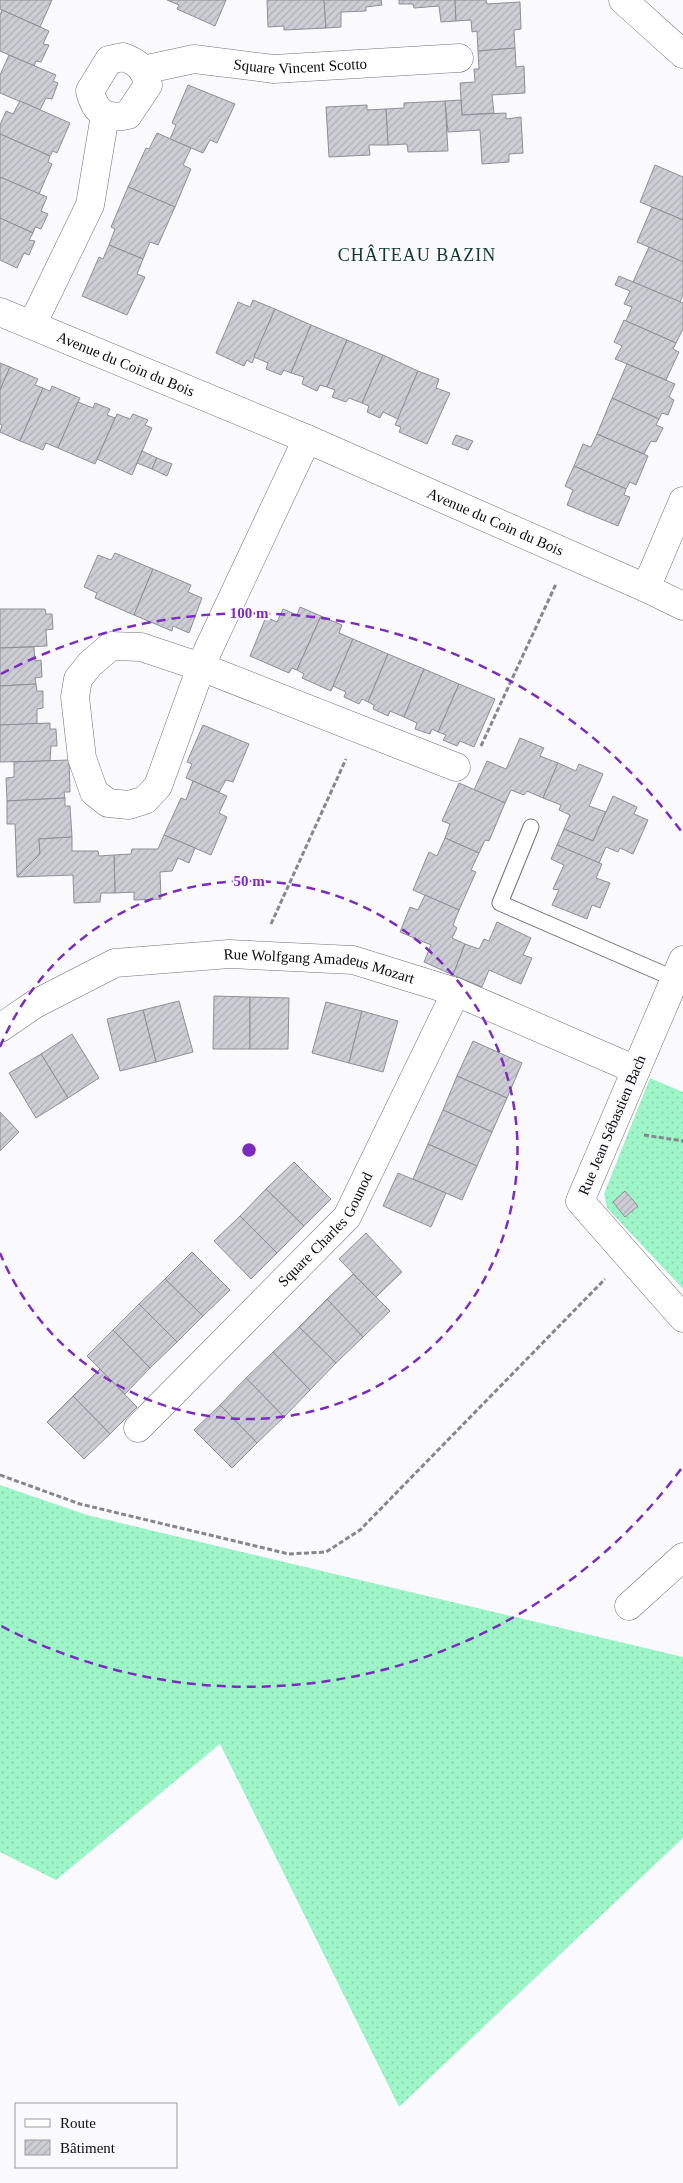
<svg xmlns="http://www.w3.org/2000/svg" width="683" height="2183" font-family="'Times New Roman',serif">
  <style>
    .grass { fill: url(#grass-dots) }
    .building { fill: url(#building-hatch); stroke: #8e8e96 }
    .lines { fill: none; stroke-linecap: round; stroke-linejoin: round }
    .service-casing { stroke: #717179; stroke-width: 17 }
    .minor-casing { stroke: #717179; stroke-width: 29 }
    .path { stroke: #87878b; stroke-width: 3; stroke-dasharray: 5 2.5; stroke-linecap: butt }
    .service { stroke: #fff; stroke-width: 15 }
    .minor { stroke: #fff; stroke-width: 28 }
    .ring { fill: none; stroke: #7b2cbf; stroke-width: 2.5; stroke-dasharray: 9 6 }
    .labels { text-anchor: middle; stroke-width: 4; stroke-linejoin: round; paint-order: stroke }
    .street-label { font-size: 15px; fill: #0c0c0f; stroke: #fafafe }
    .quarter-label { font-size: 18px; letter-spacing: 1px; fill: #0e3a27; stroke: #fafafe }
    .centre { fill: #7b2cbf; stroke: #fafafe; stroke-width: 2.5 }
    .ring-label { font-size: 15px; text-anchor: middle; font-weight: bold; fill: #7b2cbf; stroke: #fafafe; stroke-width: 4; stroke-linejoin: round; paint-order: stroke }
  </style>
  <defs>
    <pattern id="grass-dots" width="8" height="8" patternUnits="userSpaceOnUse" patternTransform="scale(1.25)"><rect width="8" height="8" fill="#9ef6c8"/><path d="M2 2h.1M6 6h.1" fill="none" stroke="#87d2ab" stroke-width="1.8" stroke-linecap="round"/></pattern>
    <pattern id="building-hatch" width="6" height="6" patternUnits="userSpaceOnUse" patternTransform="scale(1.25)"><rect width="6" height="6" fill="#cdcdd6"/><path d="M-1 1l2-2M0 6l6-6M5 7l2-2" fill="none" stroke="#afafb6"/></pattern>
  </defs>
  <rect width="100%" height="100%" fill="#fafafe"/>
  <!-- grass -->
  <g class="grass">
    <path d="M650 1078 683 1092V1289L607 1208 604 1194Z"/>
    <path d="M0 1485 87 1515 683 1657V1838L399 2107 220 1744 56 1880 0 1852Z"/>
  </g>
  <!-- building -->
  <g class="building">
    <path d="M0 0H52L40 27 0 9Z"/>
    <path d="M167 0H226L215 26 177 9 179 5Z"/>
    <path d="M267 0H324L326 28 284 30V26L268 27Z"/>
    <path d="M324 0H381L382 5 366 7V11L341 12V27L326 28Z"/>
    <path d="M399 0H455L456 21 441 22 439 6 414 8 413 4H399Z"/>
    <path d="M455 0H486L487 4 520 2 521 29 514 30 515 48 478 51 477 31 472 32 471 20 456 21Z"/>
    <path d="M2 10 49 31 43 44 49 45 41 62 36 61 34 66 0 51V15Z"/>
    <path d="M515 48 516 67 524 66 525 93 492 95 494 113 462 115 460 83 475 82 474 69H479L478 51Z"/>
    <path d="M9 55 56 75 53 81 58 83 52 99 46 98 40 110 0 93V75Z"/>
    <path d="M188 85 235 104 217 143 210 140 203 153 170 139 176 125 172 123Z"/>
    <path d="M461 100 462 115 506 113V119L521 117 523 153 509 154V162L482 164 480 130 448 132 445 101Z"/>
    <path d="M20 101 70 123 57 153 53 151 50 156 0 134V125L6 111 13 114Z"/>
    <path d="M445 101 448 151 408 152 407 144 388 145 386 109 404 108V103Z"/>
    <path d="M367 105V110L386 109 388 145H369L370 155 329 157 326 107Z"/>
    <path d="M157 133 191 148 183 165 191 169 175 207 128 187 146 148 149 149Z"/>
    <path d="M0 134 50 156 48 162 52 164 39 194 0 177Z"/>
    <path d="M655 165 683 177V220L640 202Z"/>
    <path d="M0 177 47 197 41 211 48 214 41 229 35 227 33 233 0 218Z"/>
    <path d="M128 187 175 207 158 245 150 242 143 259 109 245 115 229 111 227Z"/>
    <path d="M652 207 683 220V262L637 242Z"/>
    <path d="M0 218 33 233 29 240 35 241 29 255 24 253 17 268 0 260Z"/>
    <path d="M109 245 143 259 137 274 145 277 127 315 82 296 99 257 103 259Z"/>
    <path d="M649 247 683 262V295L680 302 633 282Z"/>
    <path d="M619 276 683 303V329L676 343 626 321 632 307 624 304 630 291 615 285Z"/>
    <path d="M253 300 275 309 252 363 247 360 244 366 216 353 238 302 250 307Z"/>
    <path d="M275 309 311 325 291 373 284 370 281 375 266 369 268 363 254 357Z"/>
    <path d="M624 320 676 343 673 349 679 352 666 380 615 359 622 346 614 342Z"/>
    <path d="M311 325 347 340 327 387 320 385 317 391 302 384 304 377 291 373Z"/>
    <path d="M347 340 383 355 362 403 349 398 346 402 332 397 335 390 327 387Z"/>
    <path d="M383 355 418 371 398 419 383 412 380 418 367 412 369 406 362 403Z"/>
    <path d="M0 363 10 367 0 390Z"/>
    <path d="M627 364 675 384 669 397 674 400 668 415 662 413 659 419 612 398Z"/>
    <path d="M10 367 38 379 35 385 43 388 20 441 0 432 2 425 0 424V390Z"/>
    <path d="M418 371 439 379 436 388 450 393 427 444 399 432 401 427 395 425Z"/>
    <path d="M52 386 80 398 58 448 46 443 43 450 20 441 43 388 50 391Z"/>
    <path d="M612 398 659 419 656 425 663 428 656 442 651 441 644 454 597 434Z"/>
    <path d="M78 402 93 408 95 403 110 409 107 415 115 418 95 464 58 448Z"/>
    <path d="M117 414 130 419 133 414 148 420 145 425 152 428 132 475 97 459Z"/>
    <path d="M597 434 648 456 636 485 630 482 626 489 574 466 583 444 591 447Z"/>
    <path d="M456 435 473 441 468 450 452 444Z"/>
    <path d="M142 451 157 458 152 469 137 463Z"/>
    <path d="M157 458 172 464 167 476 152 469Z"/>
    <path d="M574 466 626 489 624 495 630 497 618 526 567 505 573 490 565 486Z"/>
    <path d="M115 553 153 569 134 615 95 598 97 593 84 587 98 555 111 560Z"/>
    <path d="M153 569 191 585 188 592 202 598 189 633 173 626 172 631 134 615Z"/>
    <path d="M300 607 321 616 297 670 292 668 289 673 250 656 266 617 277 622 283 609 297 615Z"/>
    <path d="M0 609H45L46 614H52L53 629 46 630 47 646 0 648Z"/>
    <path d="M321 616 342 625 339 633 353 639 331 691 302 678 304 674 297 670Z"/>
    <path d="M353 639 388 654 368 702 362 699 359 704 344 697 346 692 333 686Z"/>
    <path d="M34 647 35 661 41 660 42 677 35 678 36 684 0 686V648Z"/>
    <path d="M388 654 424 669 404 717 390 711 388 716 373 709 374 705 368 702Z"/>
    <path d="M424 669 459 684 438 732 432 729 430 734 415 729 417 723 404 717Z"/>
    <path d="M36 684 37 691H43V708L37 709V724L0 725V686Z"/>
    <path d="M459 684 495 699 474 747 460 741 457 746 443 740 446 735 438 732Z"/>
    <path d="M50 723V729H56L57 746H51L50 761 0 762V725Z"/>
    <path d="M203 725 249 744 233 782 226 780 219 792 186 778 192 764 187 762Z"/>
    <path d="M520 738 544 748 540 756 558 763 543 798 527 791 524 795 511 790 505 803 474 790 487 761 506 769Z"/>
    <path d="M69 760 70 792H64L65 798 7 801 6 778 14 777V762Z"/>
    <path d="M558 763 576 771 579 764 603 774 589 806 606 812 593 841 564 829 570 815 559 810 561 805 543 798Z"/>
    <path d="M193 781 227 796 219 813 227 817 211 855 164 835 181 798 186 800Z"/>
    <path d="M459 783 505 803 489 841 485 840 479 853 445 838 450 824 442 821Z"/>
    <path d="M613 796 637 807 634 814 648 820 633 854 620 848 618 852 606 847 599 863 557 845 564 829 593 841Z"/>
    <path d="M65 798V806H70L72 837 39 839 40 854 17 877 15 824H7V801Z"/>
    <path d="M164 835 195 848 189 863 178 858 172 871 160 872 161 899 134 900V892L115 893 114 855 131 854 132 849H158Z"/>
    <path d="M72 837V851H98L99 856 114 855 115 893H101L100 902 74 903 73 875 17 877 40 854 39 839Z"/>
    <path d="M445 838 479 853 471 870 476 872 459 910 413 890 429 852 437 856Z"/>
    <path d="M557 845 602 864 596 878 610 883 600 908 592 905 587 919 552 905 559 890 553 889 564 865 551 859Z"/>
    <path d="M425 895 459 910 453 925 457 928 452 938 465 944 453 975 424 962 431 945 400 932 410 907 418 910Z"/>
    <path d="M497 922 531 938 523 955 532 958 521 984 489 970 482 987 453 975 465 944 479 949 484 939 489 941Z"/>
    <path d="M214 996 250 997V1049H213Z"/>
    <path d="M250 997 289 998 288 1049H250Z"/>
    <path d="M179 1001 193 1052 156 1062 143 1010Z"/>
    <path d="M326 1002 362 1011 349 1063 312 1053Z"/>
    <path d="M143 1010 156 1062 120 1071 107 1019Z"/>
    <path d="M362 1011 398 1021 383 1072 349 1063Z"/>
    <path d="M72 1034 99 1078 68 1098 41 1054Z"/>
    <path d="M473 1041 522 1063 507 1098 457 1076Z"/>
    <path d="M41 1054 68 1098 36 1118 9 1073Z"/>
    <path d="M457 1076 507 1098 492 1132 443 1110Z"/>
    <path d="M443 1110 492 1132 477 1166 428 1144Z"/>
    <path d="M0 1112 19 1132 0 1151Z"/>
    <path d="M428 1144 477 1166 462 1200 413 1179Z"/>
    <path d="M294 1162 331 1199 304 1226 266 1189Z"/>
    <path d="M398 1173 446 1193 431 1227 383 1206Z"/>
    <path d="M266 1189 304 1226 277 1253 240 1216Z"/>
    <path d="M625 1191 638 1206 625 1217 613 1202Z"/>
    <path d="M240 1216 277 1253 251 1279 214 1241Z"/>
    <path d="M366 1233 402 1272 376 1297 339 1259Z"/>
    <path d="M192 1252 230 1290 203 1316 165 1279Z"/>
    <path d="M353 1274 390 1311 363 1337 327 1299Z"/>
    <path d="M165 1279 203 1316 177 1342 139 1304Z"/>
    <path d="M327 1299 363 1337 336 1363 299 1327Z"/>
    <path d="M139 1304 177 1342 150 1368 113 1330Z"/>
    <path d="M299 1327 336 1363 310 1390 273 1352Z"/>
    <path d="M113 1330 150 1368 125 1394 87 1356Z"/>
    <path d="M273 1352 310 1390 284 1417 246 1378Z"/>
    <path d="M100 1369 137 1407 110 1434 73 1396Z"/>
    <path d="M246 1378 284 1417 257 1443 220 1405Z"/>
    <path d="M73 1396 110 1434 84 1459 47 1422Z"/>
    <path d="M220 1405 257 1443 232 1468 194 1430Z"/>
  </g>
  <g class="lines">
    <!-- service casing -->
    <g class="service-casing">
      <path id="service" d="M531 827 500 903 675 979"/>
    </g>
    <!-- minor casing -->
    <g class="minor-casing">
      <g id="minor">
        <path d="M623 0 683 54"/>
        <path d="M123 57C138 62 145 69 148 85L128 115C107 120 95 113 90 91L109 60Z"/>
        <path id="s1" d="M143 70 194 59 274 69 459 58"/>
        <path id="s2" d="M0 312 307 439 646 588 683 606"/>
        <path d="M32 325 90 205 105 115"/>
        <path d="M307 439 208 650 201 667 158 786 145 800 129 805 108 803 94 792 82 758 75 697 78 679 90 664 111 646 141 647 201 667 456 767"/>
        <path d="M646 588 683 501"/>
        <path d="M683 960 580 1201 683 1318"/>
        <path id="s3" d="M0 1028 35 1004 115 963 229 954 353 960 456 992 636 1070"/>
        <path id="s4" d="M138 1428 347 1217 456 992"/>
        <path d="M629 1606 683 1557"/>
      </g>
    </g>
    <!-- path -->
    <g class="path">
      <path d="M481 746 556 584"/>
      <path d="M271 924 346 759"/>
      <path d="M644 1135 683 1141"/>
      <path d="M0 1475 80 1504 289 1554 326 1552 360 1530 605 1279"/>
    </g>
    <!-- service -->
    <use href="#service" class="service"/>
    <!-- minor -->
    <use href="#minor" class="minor"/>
  </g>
  <!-- distance rings -->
  <g class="ring">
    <path d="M0 1047A269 269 0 1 1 0 1253"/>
    <path d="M681 1469A537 537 0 0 1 1 1626M1 674A537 537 0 0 1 681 831"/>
  </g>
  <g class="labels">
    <!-- street labels -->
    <g class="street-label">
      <text dy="5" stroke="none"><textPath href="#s1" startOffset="159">Square Vincent Scotto</textPath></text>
      <text dy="5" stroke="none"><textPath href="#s2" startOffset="136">Avenue du Coin du Bois</textPath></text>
      <text dy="5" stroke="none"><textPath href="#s2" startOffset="538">Avenue du Coin du Bois</textPath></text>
      <text dy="5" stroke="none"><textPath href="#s3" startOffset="338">Rue Wolfgang Amadeus Mozart</textPath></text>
      <text transform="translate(612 1125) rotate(-67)" y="5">Rue Jean Sébastien Bach</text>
      <text dy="5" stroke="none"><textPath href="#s4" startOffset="274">Square Charles Gounod</textPath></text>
    </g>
    <!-- quarter labels -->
    <g class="quarter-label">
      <text x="417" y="261">CHÂTEAU BAZIN</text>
    </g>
  </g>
  <circle cx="249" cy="1150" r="8" class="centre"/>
  <g class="ring-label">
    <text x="249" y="618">100 m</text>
    <text x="249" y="886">50 m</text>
  </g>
  <!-- legend -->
  <rect x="15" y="2103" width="162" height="65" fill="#fafafe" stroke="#9b9b9e"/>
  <rect x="25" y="2119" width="25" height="8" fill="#ffffff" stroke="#9b9b9e"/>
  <text x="60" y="2128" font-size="15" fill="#0c0c0f">Route</text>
  <rect x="25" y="2140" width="25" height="15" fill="url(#building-hatch)" stroke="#9b9b9e"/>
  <text x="60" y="2153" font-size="15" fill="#0c0c0f">Bâtiment</text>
</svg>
